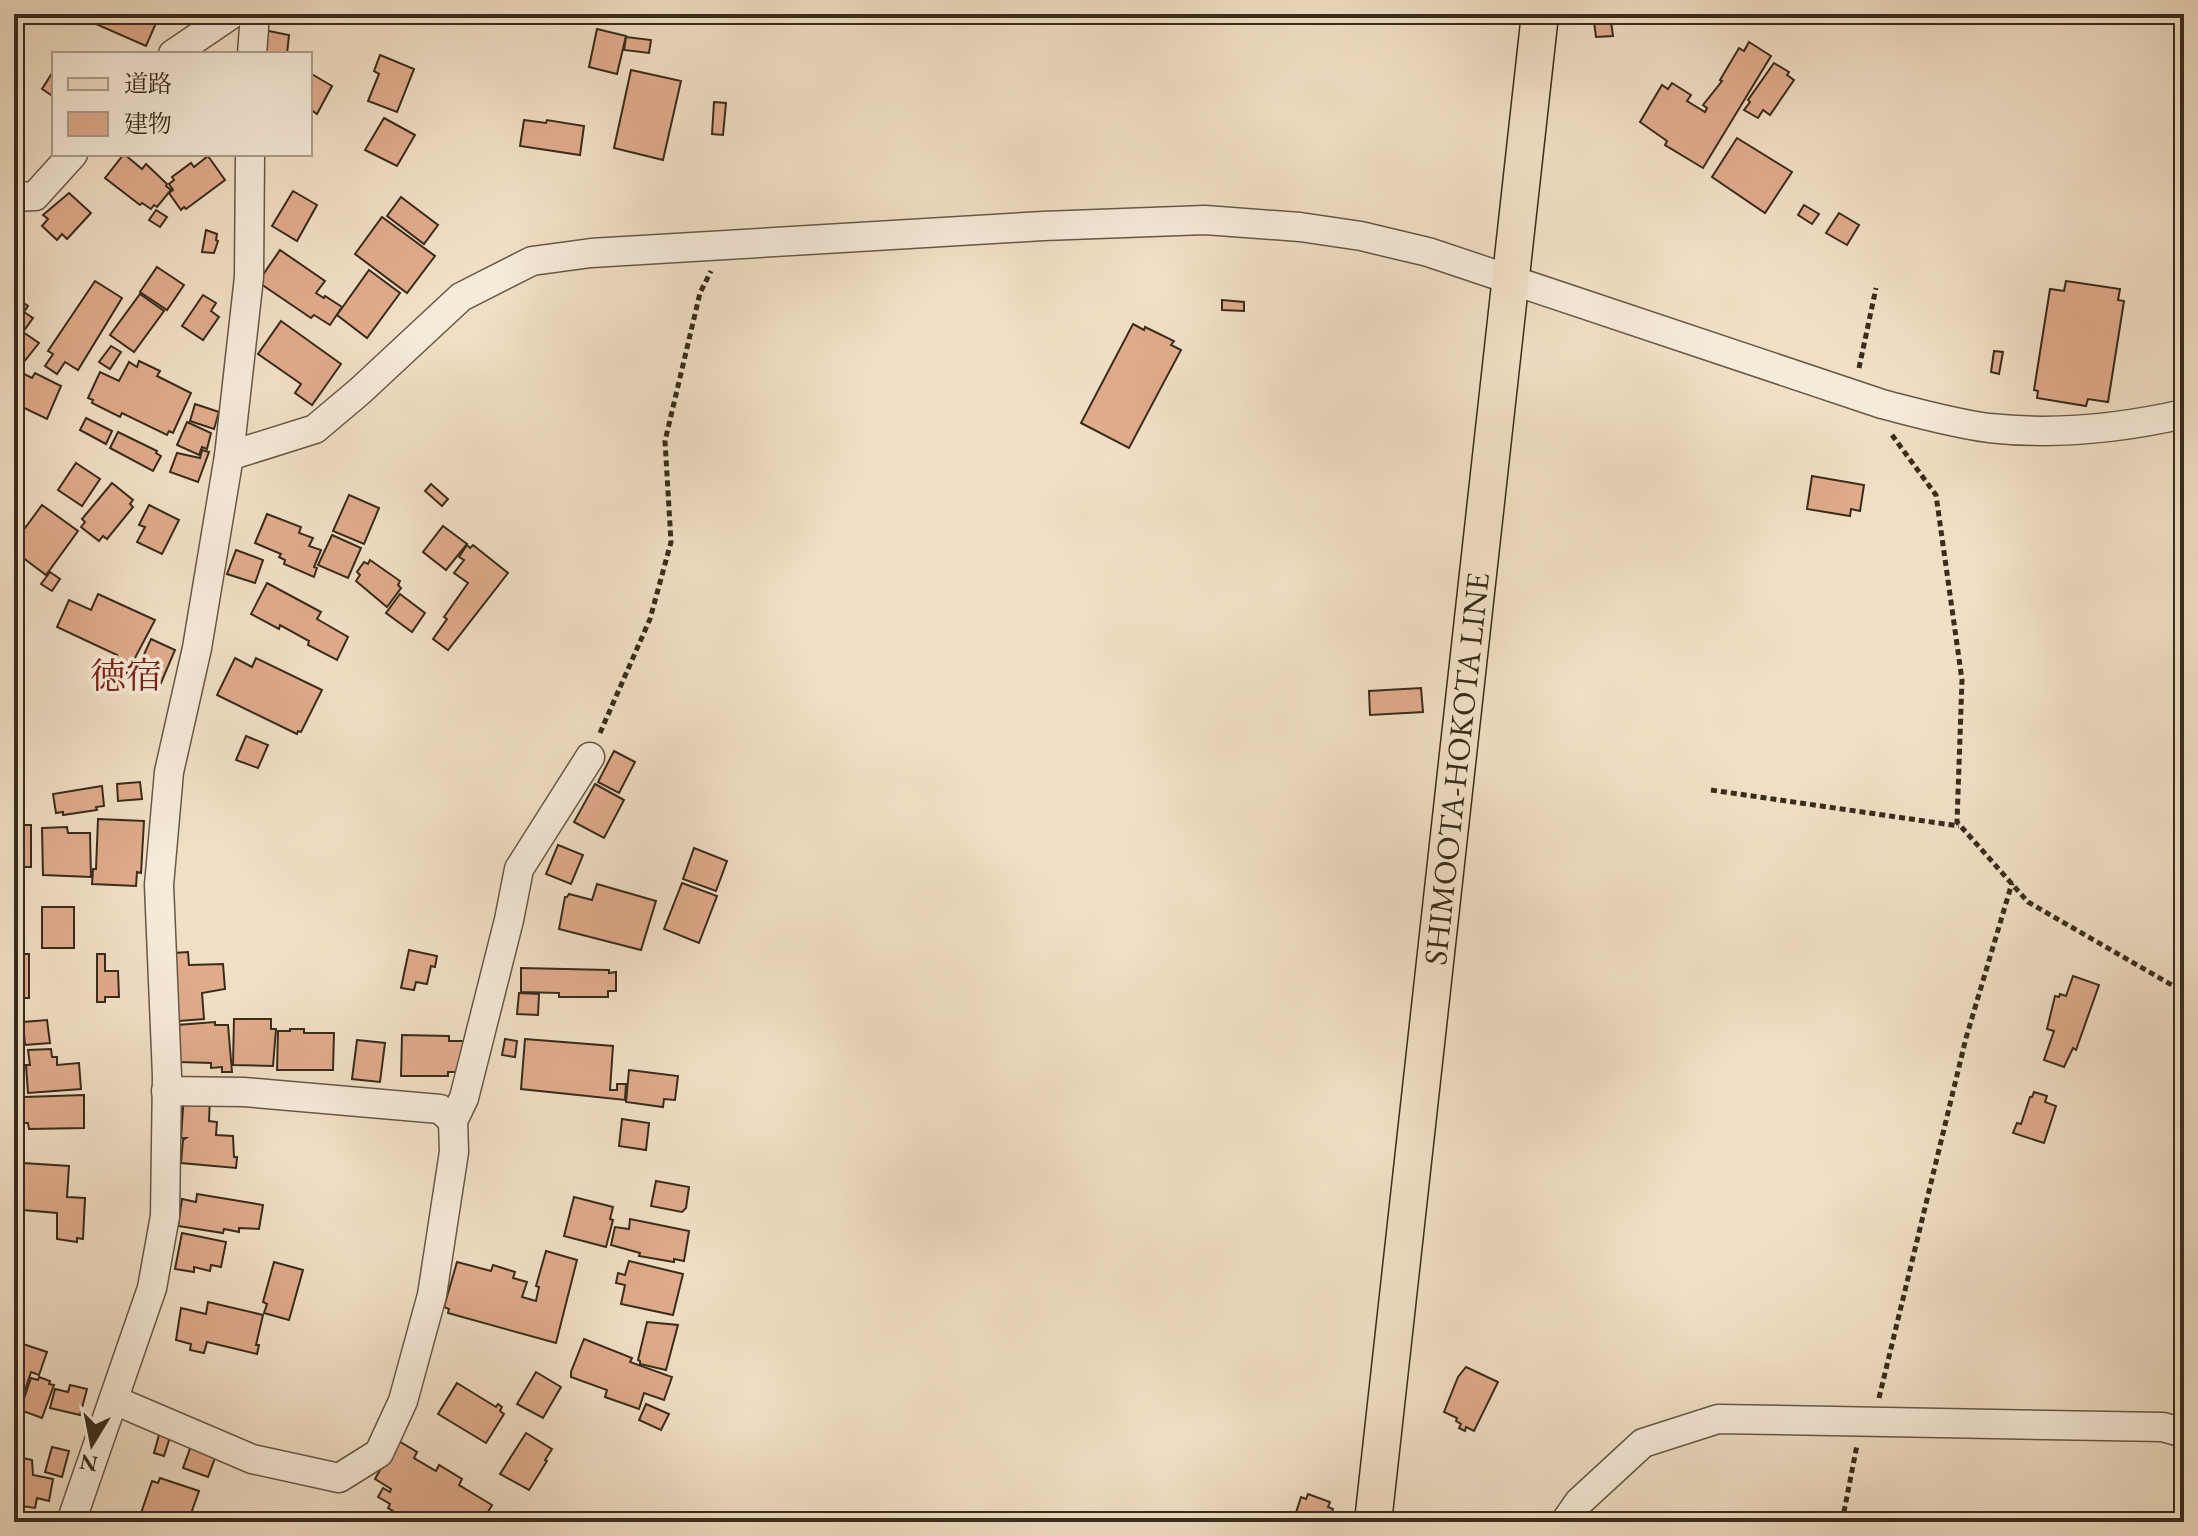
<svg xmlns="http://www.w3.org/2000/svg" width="2198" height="1536" font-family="'EB Garamond','Noto Serif JP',serif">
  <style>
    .building { fill: #e1ab8c; stroke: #382c1c; stroke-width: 2 }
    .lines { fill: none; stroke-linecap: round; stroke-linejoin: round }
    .minor-casing { stroke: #665946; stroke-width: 31 }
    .major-casing { stroke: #382c1c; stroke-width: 39 }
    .path { stroke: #382c1c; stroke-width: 5; stroke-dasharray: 6 4; stroke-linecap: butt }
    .minor { stroke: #f6ead9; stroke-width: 28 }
    .major { stroke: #f1dfc5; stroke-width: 36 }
    .labels { text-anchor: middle; stroke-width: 7; stroke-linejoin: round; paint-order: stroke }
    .street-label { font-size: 32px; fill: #382c1c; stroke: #f6ead9 }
    .quarter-label { font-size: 36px; fill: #7a1f14; stroke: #f6ead9 }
  </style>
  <rect width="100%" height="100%" fill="#f1dfc5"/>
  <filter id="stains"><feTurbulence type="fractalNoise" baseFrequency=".0025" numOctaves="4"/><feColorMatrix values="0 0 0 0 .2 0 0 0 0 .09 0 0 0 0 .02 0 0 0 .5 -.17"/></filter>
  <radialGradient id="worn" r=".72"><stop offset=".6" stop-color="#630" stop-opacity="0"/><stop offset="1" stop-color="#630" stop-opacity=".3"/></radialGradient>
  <!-- building -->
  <g class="building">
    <path d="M84 14H160L146 46 89 21 91 17Z"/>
    <path d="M1593 14H1610L1613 36 1596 37Z"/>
    <path d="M597 29 626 36 617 74 589 67Z"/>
    <path d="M264 30 289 35 287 54H260Z"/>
    <path d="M626 37 651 40 649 53 624 50Z"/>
    <path d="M1749 42 1771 56 1703 168 1665 145 1667 141 1640 122 1662 85 1668 89 1672 83 1691 95 1687 101 1705 112 1707 108 1703 105 1722 81 1720 80 1739 48 1744 51Z"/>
    <path d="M380 55 414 69 397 112 368 101 379 74 374 71Z"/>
    <path d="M1774 63 1789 72 1787 75 1794 80 1770 115 1763 110 1758 118 1744 110 1750 102 1748 100Z"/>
    <path d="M54 70V97L42 89Z"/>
    <path d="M631 70 681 81 663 160 614 148Z"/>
    <path d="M310 73 332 86 317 114 310 109Z"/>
    <path d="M714 102 726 103 723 135 712 134Z"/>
    <path d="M384 118 415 135 397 166 365 150Z"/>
    <path d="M524 120 546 123 547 120 584 126 580 155 520 146Z"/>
    <path d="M1737 138 1792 172 1765 213 1712 177Z"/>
    <path d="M124 154 142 169 146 164 167 184 166 186 171 190 157 207 154 205 151 209 142 203 140 205 105 178Z"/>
    <path d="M208 156 225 180 186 209 184 207 181 210 169 193 173 190 169 184 174 180 172 177 191 163 194 167Z"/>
    <path d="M293 191 317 205 297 241 272 226Z"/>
    <path d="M69 193 91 213 67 239 62 234 57 240 42 226 48 219 43 215Z"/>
    <path d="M401 197 438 225 424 244 387 216Z"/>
    <path d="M1804 205 1819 214 1812 224 1798 215Z"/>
    <path d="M156 210 167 217 160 227 149 220Z"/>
    <path d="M1839 213 1859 225 1847 245 1826 233Z"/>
    <path d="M382 217 435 256 407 293 355 254Z"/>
    <path d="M206 230 217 234 216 240 218 241 214 253 202 252Z"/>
    <path d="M280 250 325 281 316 293 324 298 325 296 342 307 330 325 314 315 311 318 258 282Z"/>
    <path d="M157 267 184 285 167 310 140 292Z"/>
    <path d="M369 270 400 293 367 338 337 315Z"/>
    <path d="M95 281 122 298 78 370 65 362 57 374 45 366 53 354 48 351Z"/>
    <path d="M2066 281 2120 289 2118 300 2124 301 2108 402 2088 399 2086 406 2037 398 2038 391 2034 390 2050 289 2064 291Z"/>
    <path d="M140 294 164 311 134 352 110 335Z"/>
    <path d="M203 295 216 303 211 311 219 317 203 340 182 326Z"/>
    <path d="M14 296 28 306 24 312 33 318 23 332 39 343 23 363 14 357Z"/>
    <path d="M1222 300 1244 302V311L1222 310Z"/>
    <path d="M281 321 341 364 312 405 295 393 301 384 258 354Z"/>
    <path d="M1133 324 1144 330 1145 327 1174 341 1171 345 1181 350 1129 448 1081 423Z"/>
    <path d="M111 346 121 352 110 369 99 362Z"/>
    <path d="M1994 351 2003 352 1999 374 1991 372Z"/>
    <path d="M139 361 160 371 157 376 191 393 173 433 169 431 167 435 122 413 120 417 92 403 93 400 88 398 100 372 119 381 129 362 137 367Z"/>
    <path d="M22 373 32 378 35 373 61 386 47 419 14 403V387Z"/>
    <path d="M195 404 219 412 214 429 190 421Z"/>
    <path d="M86 418 112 431 106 444 80 430Z"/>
    <path d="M187 422 211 433 207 449 202 447 199 455 177 445Z"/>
    <path d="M118 432 157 451 156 453 161 456 153 471 110 448Z"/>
    <path d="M202 450 209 452 198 482 170 472 177 453 200 458Z"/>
    <path d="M76 463 100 479 82 506 58 490Z"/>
    <path d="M1812 476 1864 485 1860 511 1851 509 1850 516 1807 509Z"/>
    <path d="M112 483 133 500 130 504 133 507 107 539 103 536 99 541 81 527 85 522 82 519Z"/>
    <path d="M431 484 448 499 442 506 425 491Z"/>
    <path d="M349 495 379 508 364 544 333 531Z"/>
    <path d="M42 505 78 531 46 575 14 551V543Z"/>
    <path d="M149 505 179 520 162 554 137 542 145 527 139 525Z"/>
    <path d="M267 514 301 527 299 533 313 538 309 546 321 550 314 567 317 568 314 577 284 564 285 560 279 557 281 554 255 543Z"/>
    <path d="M443 526 467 544 446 570 423 552Z"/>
    <path d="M332 535 361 548 348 578 318 565Z"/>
    <path d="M467 545 470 548 473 545 508 573 448 650 433 639 447 619 444 617 468 583 454 573 464 560 459 557Z"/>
    <path d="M236 550 263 560 255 583 227 574Z"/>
    <path d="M370 560 400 581 398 585 401 588 387 607 356 581 360 575 357 572 364 562 368 564Z"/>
    <path d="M50 572 60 579 52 591 41 584Z"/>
    <path d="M267 583 321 612 317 619 348 637 337 660 308 645 309 641 280 625 279 629 251 614Z"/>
    <path d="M98 594 155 620 126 675 111 668 117 655 57 627 69 600 91 610Z"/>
    <path d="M400 594 425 613 412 632 386 613Z"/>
    <path d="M151 639 175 650 161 683 151 679 147 689 134 684 138 675 135 674Z"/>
    <path d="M235 658 252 667 256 658 322 690 301 732 298 731 297 734 217 695Z"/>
    <path d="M1421 688 1423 712 1370 715 1369 691Z"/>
    <path d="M246 736 268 745 258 768 236 760Z"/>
    <path d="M614 751 635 762 619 793 598 782Z"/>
    <path d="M140 782 142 799 118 801 117 784Z"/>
    <path d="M595 784 624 800 604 838 574 822Z"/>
    <path d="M102 786 104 806 96 807 97 810 63 815V812L56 813 53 794Z"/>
    <path d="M98 819 144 821 141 873 137 872 136 886 92 884 93 869H96Z"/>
    <rect x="14" y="825" width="17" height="42"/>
    <path d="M67 827 68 833H90L91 877 43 875 42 828Z"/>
    <path d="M558 845 583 855 571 884 546 874Z"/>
    <path d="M694 848 727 861 716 891 683 879Z"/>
    <path d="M682 883 717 896 699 943 664 929Z"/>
    <path d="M597 884 656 901 641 950 559 929 565 897H567L569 894 592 900Z"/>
    <rect x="42" y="907" width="32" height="41"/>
    <path d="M409 950 437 956 435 967 431 966 427 984 416 982 414 990 401 988Z"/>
    <path d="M188 952 189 965 223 964 225 989 202 993 204 1019 179 1021 173 953Z"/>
    <rect x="14" y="954" width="15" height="44"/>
    <path d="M97 954H105V971H118L119 997H105V1002H97Z"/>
    <path d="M521 968 609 970V973L616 972V991H608V997H559V993L521 992Z"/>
    <path d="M2073 976 2099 985 2076 1050 2073 1048 2064 1067 2044 1060 2054 1031 2047 1029 2055 996 2059 997 2060 994 2066 996Z"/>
    <path d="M519 993 539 994 538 1015 517 1014Z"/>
    <path d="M234 1019H271V1029H276L273 1066 233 1065Z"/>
    <path d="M47 1020 50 1043 25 1045 23 1022Z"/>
    <path d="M215 1022V1025H228L232 1072H222V1067L211 1068V1063L180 1062 177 1025Z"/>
    <path d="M290 1029H304V1033H334L333 1070H277L278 1031H290Z"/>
    <path d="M402 1035 449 1036V1041H466L464 1072H448V1076H401Z"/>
    <path d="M505 1039 517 1041 515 1057 502 1055Z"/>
    <path d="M525 1039 613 1046 610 1090H617V1084H626L625 1100 521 1089Z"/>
    <path d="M357 1040 385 1043 380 1082 352 1079Z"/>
    <path d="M51 1049 52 1057H57V1065L79 1063 81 1089 28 1093 26 1065H30L28 1050Z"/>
    <path d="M629 1070 678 1076 675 1100 664 1099 663 1107 626 1102Z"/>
    <path d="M2034 1092 2047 1096 2045 1102 2056 1106 2044 1143 2013 1133 2017 1123 2021 1124 2030 1097H2032Z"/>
    <path d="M184 1094 210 1096 209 1121 217 1122 216 1135 233 1136 234 1157H237L236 1168 181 1163 183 1140 186 1138H181Z"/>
    <path d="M84 1095V1128L29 1129 28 1123H24V1097Z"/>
    <path d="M622 1119 649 1123 646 1150 619 1146Z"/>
    <path d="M23 1163 69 1166 67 1197 85 1198 83 1239 77 1238V1242L57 1239V1213L23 1210V1200L20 1199Z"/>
    <path d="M656 1181 689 1187 686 1208 682 1212 651 1206Z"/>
    <path d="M197 1194 263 1205 259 1229 239 1228V1232L224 1229 223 1233 178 1226 182 1199 196 1202Z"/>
    <path d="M574 1197 613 1207 610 1219 613 1220 606 1247 564 1236Z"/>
    <path d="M630 1219 689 1231 684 1261 674 1259V1262L639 1256 640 1253 611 1245 615 1227 629 1229Z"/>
    <path d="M182 1233 226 1242 221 1267 211 1265 210 1271 194 1267V1272L175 1269Z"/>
    <path d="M546 1251 577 1260 556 1343 448 1313 449 1309 444 1307 457 1262 491 1271 493 1265 515 1272 513 1278 527 1282 522 1297 536 1301 539 1287 536 1286Z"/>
    <path d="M629 1261 683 1274 673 1315 621 1304 625 1285 616 1283 618 1273 625 1275Z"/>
    <path d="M274 1262 303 1270 289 1320 264 1313 267 1304 263 1302Z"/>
    <path d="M208 1302 263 1315 256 1345H259L257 1354 207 1342 204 1353 190 1350 191 1344 176 1340 181 1308 206 1314Z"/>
    <path d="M647 1322 678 1325 666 1370 640 1364V1361L638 1360Z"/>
    <path d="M584 1339 632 1358 630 1362 672 1377 664 1400 644 1393 639 1409 605 1397 607 1390 571 1377V1372Z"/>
    <path d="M14 1341 47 1352 39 1375 31 1372 25 1390 14 1382Z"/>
    <path d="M1466 1367 1498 1382 1474 1431 1466 1427 1465 1431 1459 1428 1461 1424 1456 1421 1457 1418 1444 1412 1458 1377Z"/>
    <path d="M536 1372 561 1387 543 1418 517 1404Z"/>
    <path d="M39 1377 50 1381 49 1384 54 1385 42 1418 20 1410 31 1378 38 1380Z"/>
    <path d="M457 1383 496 1407 498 1404 502 1407 500 1411 504 1414 486 1443 438 1414Z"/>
    <path d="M70 1385 87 1389 80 1415 50 1408 55 1389 68 1392Z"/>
    <path d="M646 1404 669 1414 661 1430 639 1420Z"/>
    <path d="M526 1433 552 1449 545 1460 547 1461 529 1490 500 1474Z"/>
    <path d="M159 1435 170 1437 164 1456 154 1453Z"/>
    <path d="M397 1440 417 1452 414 1458 436 1471 439 1465 462 1479 459 1485 492 1505 482 1522H412L388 1508 390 1504 378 1497 383 1488 390 1492 391 1489 375 1479Z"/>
    <path d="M191 1446 216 1455 208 1477 183 1468Z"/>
    <path d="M52 1447 69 1451 62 1477 45 1472Z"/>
    <path d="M14 1456 32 1460 33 1475 53 1479 49 1501 37 1498 35 1508 14 1505Z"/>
    <path d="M160 1478 199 1491 188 1522H138L152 1481 158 1483Z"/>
    <path d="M1308 1494 1330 1502 1328 1507 1333 1509 1329 1522H1293L1301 1497 1306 1499Z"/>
  </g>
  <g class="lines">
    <!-- minor casing -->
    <g class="minor-casing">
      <g id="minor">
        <path d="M173 54 232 14"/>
        <path d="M252 54 255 14"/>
        <path d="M14 197 35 196 73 154"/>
        <path d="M229 456 315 429 360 391 461 297 532 261 591 253 1043 226 1205 220 1300 227 1361 236 1428 252 1882 404C1917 413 1952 423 1989 428 2052 435 2122 428 2184 414"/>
        <path d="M166 1091 244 1092 440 1109 453 1121"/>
        <path d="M114 1400 252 1459 339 1478 379 1453 403 1401 432 1295 454 1152 453 1121 464 1098 509 920 519 869 590 757"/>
        <path d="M71 1522 152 1288 165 1216 167 1076 159 885 169 772 197 648 229 456 249 277 250 154"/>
        <path d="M1565 1522 1579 1502 1643 1443 1718 1419 2163 1427 2184 1433"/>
      </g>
    </g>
    <!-- major casing -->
    <g class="major-casing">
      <g id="major">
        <path id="s1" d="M1373 1522 1540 14"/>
      </g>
    </g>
    <!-- path -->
    <g class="path">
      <path d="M1859 368 1876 288"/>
      <path d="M1892 435 1936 495 1962 680 1957 822 2028 902 2184 992"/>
      <path d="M600 733 650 619 671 542 665 441 700 293 711 271"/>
      <path d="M1711 790 1959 826"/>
      <path d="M1879 1398 1966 1038 2012 883"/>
      <path d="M1842 1522 1857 1445"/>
    </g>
    <!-- minor -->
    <use href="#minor" class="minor"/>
    <!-- major -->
    <use href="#major" class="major"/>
  </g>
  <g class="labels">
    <!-- street labels -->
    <g class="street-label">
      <text dy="11" stroke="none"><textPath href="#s1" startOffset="758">SHIMOOTA-HOKOTA LINE</textPath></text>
    </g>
    <!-- quarter labels -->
    <g class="quarter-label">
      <text x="126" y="688">徳宿</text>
    </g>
  </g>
  <!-- margin -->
  <rect width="2198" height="1536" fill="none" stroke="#f1dfc5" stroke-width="48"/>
  <rect x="16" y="16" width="2166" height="1504" fill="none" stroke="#382c1c" stroke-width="4"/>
  <rect x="24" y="24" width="2150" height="1488" fill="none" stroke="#382c1c" stroke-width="2"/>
  <!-- legend -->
  <rect x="52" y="52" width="260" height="104" fill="#f6ead9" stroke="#aa9e8d" stroke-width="2"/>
  <rect x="68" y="78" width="40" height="12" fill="#f1dfc5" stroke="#aa9e8d" stroke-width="2"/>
  <text x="124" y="92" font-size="24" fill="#382c1c">道路</text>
  <rect x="68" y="112" width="40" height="24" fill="#e1ab8c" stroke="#aa9e8d" stroke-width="2"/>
  <text x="124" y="132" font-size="24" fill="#382c1c">建物</text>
  <!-- north arrow -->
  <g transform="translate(92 1444) rotate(190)" stroke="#f6ead9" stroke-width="6" paint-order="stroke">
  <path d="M0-6L14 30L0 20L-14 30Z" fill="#382c1c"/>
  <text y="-12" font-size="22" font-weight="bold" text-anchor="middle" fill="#382c1c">N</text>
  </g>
  <rect width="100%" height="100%" filter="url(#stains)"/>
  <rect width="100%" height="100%" fill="url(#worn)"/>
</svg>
